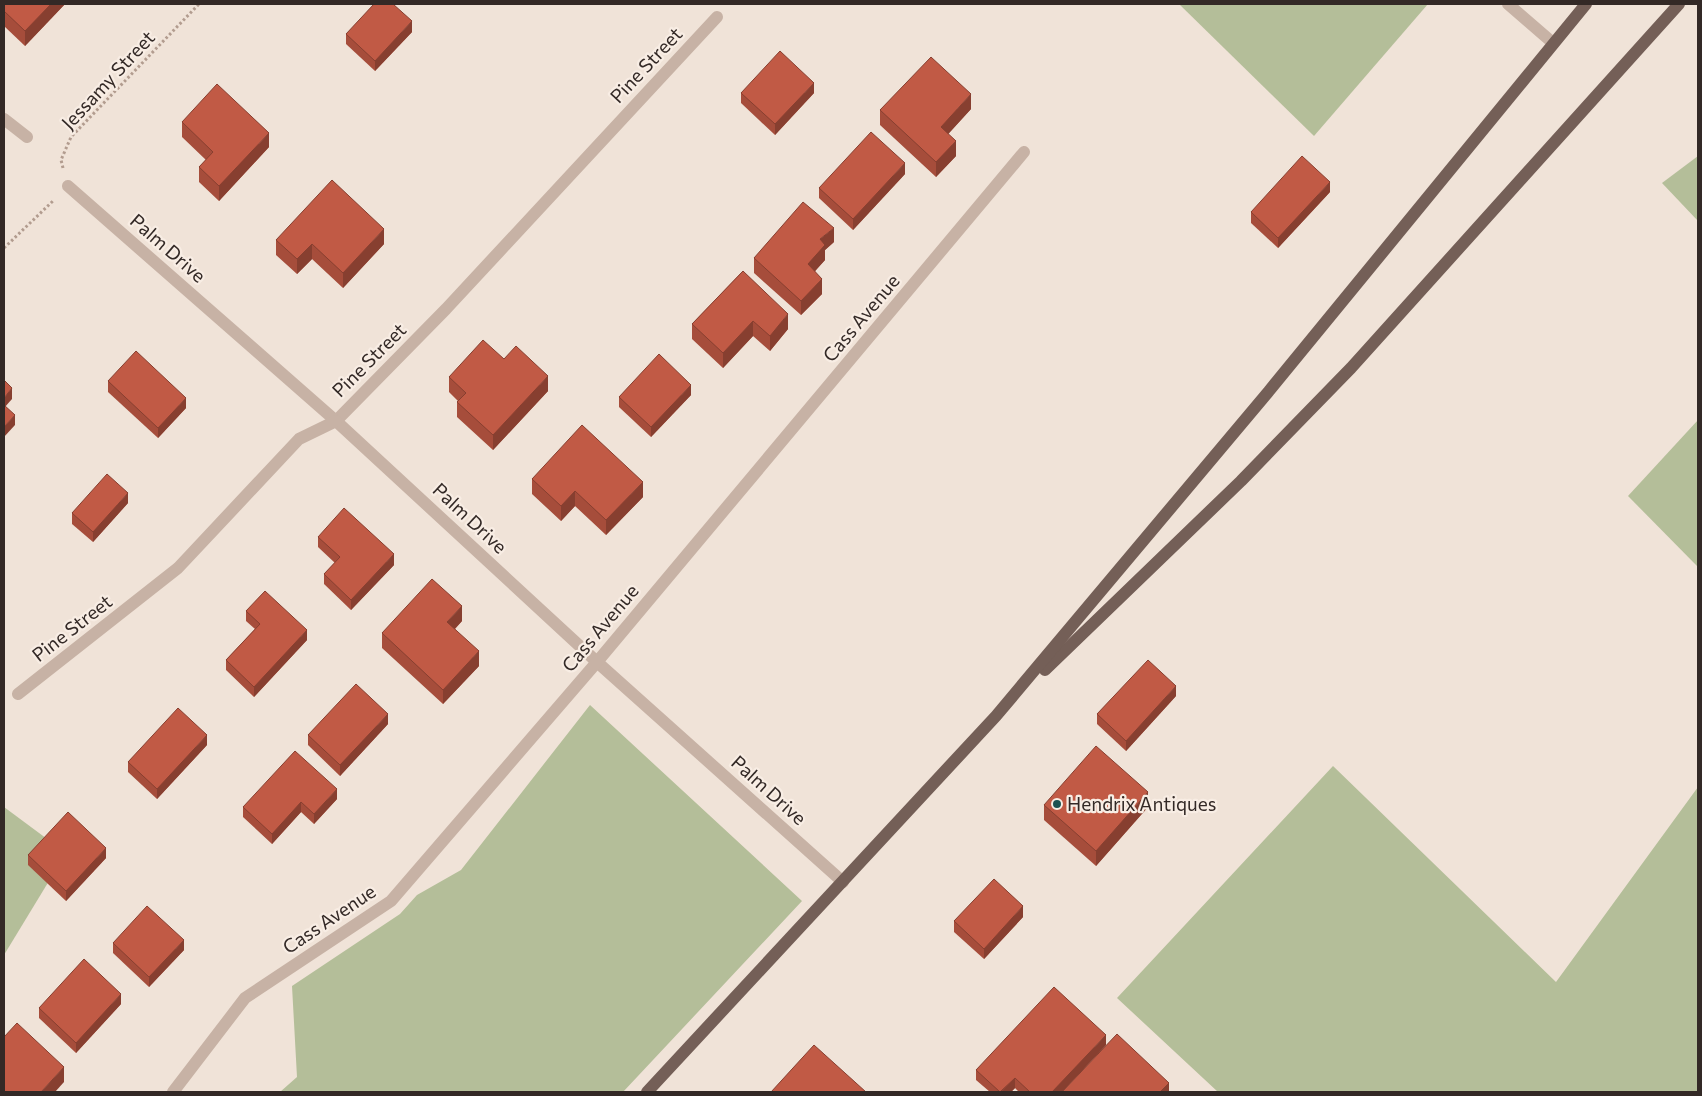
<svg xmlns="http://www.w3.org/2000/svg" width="1702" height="1096" font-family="Commissioner,sans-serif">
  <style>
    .green { fill: #b4be99 }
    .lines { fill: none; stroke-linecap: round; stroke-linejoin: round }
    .path { stroke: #b29c8f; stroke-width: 3; stroke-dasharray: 2.5 2.5; stroke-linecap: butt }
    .service { stroke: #c7b2a5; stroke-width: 12 }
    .minor { stroke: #c7b2a5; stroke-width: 12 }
    .primary { stroke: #745f57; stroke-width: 12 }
    .wall { fill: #a64d3b }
    .shaded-wall { fill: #873f30 }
    .building { fill: #c15a45; stroke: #873f30 }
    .poi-dot { fill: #1d5252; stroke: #f8ede4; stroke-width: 2 }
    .labels { text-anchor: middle; stroke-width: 4.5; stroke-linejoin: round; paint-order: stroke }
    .street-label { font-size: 19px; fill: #332926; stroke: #f8ede4 }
    .poi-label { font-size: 19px; fill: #332926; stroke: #f8ede4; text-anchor: start }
  </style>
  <rect width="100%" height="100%" fill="#f0e3d8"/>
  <!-- green -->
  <g class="green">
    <path d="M1179 4H1428L1314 136Z"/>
    <path d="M1698 156V221L1662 183Z"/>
    <path d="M1698 420V567L1628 496Z"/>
    <path d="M590 705 802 901 623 1092H280L297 1077 292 986 400 914 417 895 461 870Z"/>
    <path d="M1333 766 1556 982 1698 787V1092H1218L1117 998Z"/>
    <path d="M4 807 66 853 4 955Z"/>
  </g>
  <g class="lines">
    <!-- path -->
    <g class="path">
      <path d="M63 168 61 160 71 137 199 4"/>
      <path d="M4 248 54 200"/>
    </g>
    <!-- service -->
    <g class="service">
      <path d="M1508 4 1553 43"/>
      <path d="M336 421 446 309 717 17"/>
    </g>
    <!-- minor -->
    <g class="minor">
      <path d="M4 119 27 137"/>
      <path d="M68 186 336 421 597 662 843 882"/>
      <path d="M18 694 178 568 299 439 336 421"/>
      <path d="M173 1092 245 998 391 901 597 662 1024 152"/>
    </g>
    <!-- primary -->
    <g class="primary">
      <path d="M1045 670 1241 481 1351 368 1679 4"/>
      <path d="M647 1092 996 716 1269 391 1586 4"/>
    </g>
  </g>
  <!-- wall -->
  <g class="wall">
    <path d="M4 4H65L25 46 4 26Z"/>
    <path d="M412 32 375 71 346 44V34Z"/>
    <path d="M741 93H814L775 135 741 103Z"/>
    <path d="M971 109 948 134 956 156 936 177 880 125V110Z"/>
    <path d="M182 122 269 147 219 201 199 182V167L206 160 182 137Z"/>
    <path d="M905 174 853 230 819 198V188Z"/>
    <path d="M1330 192 1278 248 1251 223V212Z"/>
    <path d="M276 240 384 244 343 288 312 259 297 274 276 255Z"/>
    <path d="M834 242 825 250V260L815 271 822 294 801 315 754 273V258Z"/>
    <path d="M743 271 788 329 770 351 753 336 723 368 692 339V324Z"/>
    <path d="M504 359 548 391 493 450 457 417V402L458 401 449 392V377Z"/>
    <path d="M108 381 186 408 158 438 108 392Z"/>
    <path d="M691 395 651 437 619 407V397Z"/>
    <path d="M532 479 643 497 606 535 575 506 561 521 532 494Z"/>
    <path d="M128 503 93 542 72 524V513Z"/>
    <path d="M318 537 394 565 351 610 324 584V574L335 563 318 547Z"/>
    <path d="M246 611 307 640 254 697 226 670V660L255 629 246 621Z"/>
    <path d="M462 621 455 629 479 666 443 704 382 648V633Z"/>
    <path d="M1176 696 1126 751 1097 724V714Z"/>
    <path d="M388 724 340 776 308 745V735Z"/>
    <path d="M207 745 157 799 128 772V762Z"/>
    <path d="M337 799 314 824 301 812 272 844 243 817V807Z"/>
    <path d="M1044 805 1148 807 1096 866 1044 820Z"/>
    <path d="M28 855 106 858 66 901 28 865Z"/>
    <path d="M1023 917 984 959 954 932V921Z"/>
    <path d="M113 943 184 950 149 987 113 953Z"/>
    <path d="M121 1004 76 1053 39 1018V1008Z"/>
    <path d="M1106 1045 1062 1092H1019L1015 1088 1011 1092H990L976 1080V1070Z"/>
  </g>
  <!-- shaded-wall -->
  <g class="shaded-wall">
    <path d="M51 4H65L25 46V31Z"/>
    <path d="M412 21V32L375 71V61Z"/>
    <path d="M814 83V93L775 135V124Z"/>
    <path d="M971 94V109L941 142V127Z"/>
    <path d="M269 133V147L219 201V186Z"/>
    <path d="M956 141V156L936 177V162Z"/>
    <path d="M905 163V174L853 230V219Z"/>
    <path d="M1330 182V192L1278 248V238Z"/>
    <path d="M834 228V242L825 250V260L808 279V264L820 239Z"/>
    <path d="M384 229V244L343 288V273Z"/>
    <path d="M312 244V259L297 274V259Z"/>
    <path d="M822 279V294L801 315V301Z"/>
    <path d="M788 314V329L770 351V336Z"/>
    <path d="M753 321V336L723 368V353Z"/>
    <path d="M548 376V391L493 450V435Z"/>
    <path d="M691 385V395L651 437V427Z"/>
    <path d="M12 388V399L4 408V398Z"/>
    <path d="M186 398V408L158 438V428Z"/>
    <path d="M15 415V425L4 437V427Z"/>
    <path d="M643 482V497L606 535V520Z"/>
    <path d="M575 491V506L561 521V506Z"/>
    <path d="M128 493V503L93 542V532Z"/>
    <path d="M394 554V565L351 610V600Z"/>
    <path d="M462 606V621L447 637V622Z"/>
    <path d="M307 630V640L254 697V687Z"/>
    <path d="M479 651V666L443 704V690Z"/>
    <path d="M1176 686V696L1126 751V741Z"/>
    <path d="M388 714V724L340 776V765Z"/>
    <path d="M207 735V745L157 799V789Z"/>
    <path d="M337 789V799L314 824V814Z"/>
    <path d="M1148 792V807L1096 866V851Z"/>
    <path d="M301 802V812L272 844V834Z"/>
    <path d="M106 848V858L66 901V891Z"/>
    <path d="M1023 906V917L984 959V949Z"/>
    <path d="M184 940V950L149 987V977Z"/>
    <path d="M121 994V1004L76 1053V1043Z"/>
    <path d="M1106 1035V1045L1062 1092H1052Z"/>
    <path d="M64 1067V1082L55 1092H41Z"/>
    <path d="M1015 1078V1088L1011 1092H1001Z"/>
    <path d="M1169 1083V1092H1160Z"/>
  </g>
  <!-- building -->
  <g class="building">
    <path d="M4 4H51L25 31 4 11Z"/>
    <path d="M374 4H393L412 21 375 61 346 34Z"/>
    <path d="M780 51 814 83 775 124 741 93Z"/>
    <path d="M931 57 971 94 941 127 956 141 936 162 880 110Z"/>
    <path d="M217 84 269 133 219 186 199 167 213 152 182 122Z"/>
    <path d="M871 132 905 163 853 219 819 188Z"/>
    <path d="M1302 156 1330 182 1278 238 1251 212Z"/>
    <path d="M332 180 384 229 343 273 312 244 297 259 276 240Z"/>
    <path d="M803 202 834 228 820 239 825 245 808 264 822 279 801 301 754 258Z"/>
    <path d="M743 271 788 314 770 336 753 321 723 353 692 324Z"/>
    <path d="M483 340 504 359 516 346 548 376 493 435 457 402 466 393 449 377Z"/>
    <path d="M136 351 186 398 158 428 108 381Z"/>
    <path d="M659 354 691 385 651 427 619 397Z"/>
    <path d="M4 380 12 388 4 398Z"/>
    <path d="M4 405 15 415 4 427Z"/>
    <path d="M582 425 643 482 606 520 575 491 561 506 532 479Z"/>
    <path d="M107 474 128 493 93 532 72 513Z"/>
    <path d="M344 508 394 554 351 600 324 574 340 557 318 537Z"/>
    <path d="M432 579 462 606 447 622 479 651 443 690 382 633Z"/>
    <path d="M265 591 307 630 254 687 226 660 260 624 246 611Z"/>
    <path d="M1148 660 1176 686 1126 741 1097 714Z"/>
    <path d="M356 684 388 714 340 765 308 735Z"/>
    <path d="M178 708 207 735 157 789 128 762Z"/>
    <path d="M1096 746 1148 792 1096 851 1044 805Z"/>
    <path d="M295 751 337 789 314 814 301 802 272 834 243 807Z"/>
    <path d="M68 812 106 848 66 891 28 855Z"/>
    <path d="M994 879 1023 906 984 949 954 921Z"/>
    <path d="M147 906 184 940 149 977 113 943Z"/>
    <path d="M84 959 121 994 76 1043 39 1008Z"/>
    <path d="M1054 987 1106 1035 1052 1092H1030L1015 1078 1000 1092 976 1070Z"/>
    <path d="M17 1023 64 1067 41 1092H4V1037Z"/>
    <path d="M1117 1034 1169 1083 1160 1092H1062Z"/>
    <path d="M814 1045 866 1092H771Z"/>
  </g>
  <!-- markers -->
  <circle class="poi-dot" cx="1057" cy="804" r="5"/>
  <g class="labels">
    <!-- street labels -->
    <g class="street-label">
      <text transform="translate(646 65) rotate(-47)" y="7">Pine Street</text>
      <text transform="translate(108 80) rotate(-47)" y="7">Jessamy Street</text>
      <text transform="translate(168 248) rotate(41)" y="7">Palm Drive</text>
      <text transform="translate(861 318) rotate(-50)" y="7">Cass Avenue</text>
      <text transform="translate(369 360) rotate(-45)" y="7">Pine Street</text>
      <text transform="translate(470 518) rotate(43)" y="7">Palm Drive</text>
      <text transform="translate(72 628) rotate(-38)" y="7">Pine Street</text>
      <text transform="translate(600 628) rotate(-50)" y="7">Cass Avenue</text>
      <text transform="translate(769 790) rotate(42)" y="7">Palm Drive</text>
      <text transform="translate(329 919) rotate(-34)" y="7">Cass Avenue</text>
    </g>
    <!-- poi labels -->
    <g class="poi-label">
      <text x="1067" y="811">Hendrix Antiques</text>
    </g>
  </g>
  <!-- border -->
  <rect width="1702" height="1096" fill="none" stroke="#332926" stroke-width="10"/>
</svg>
